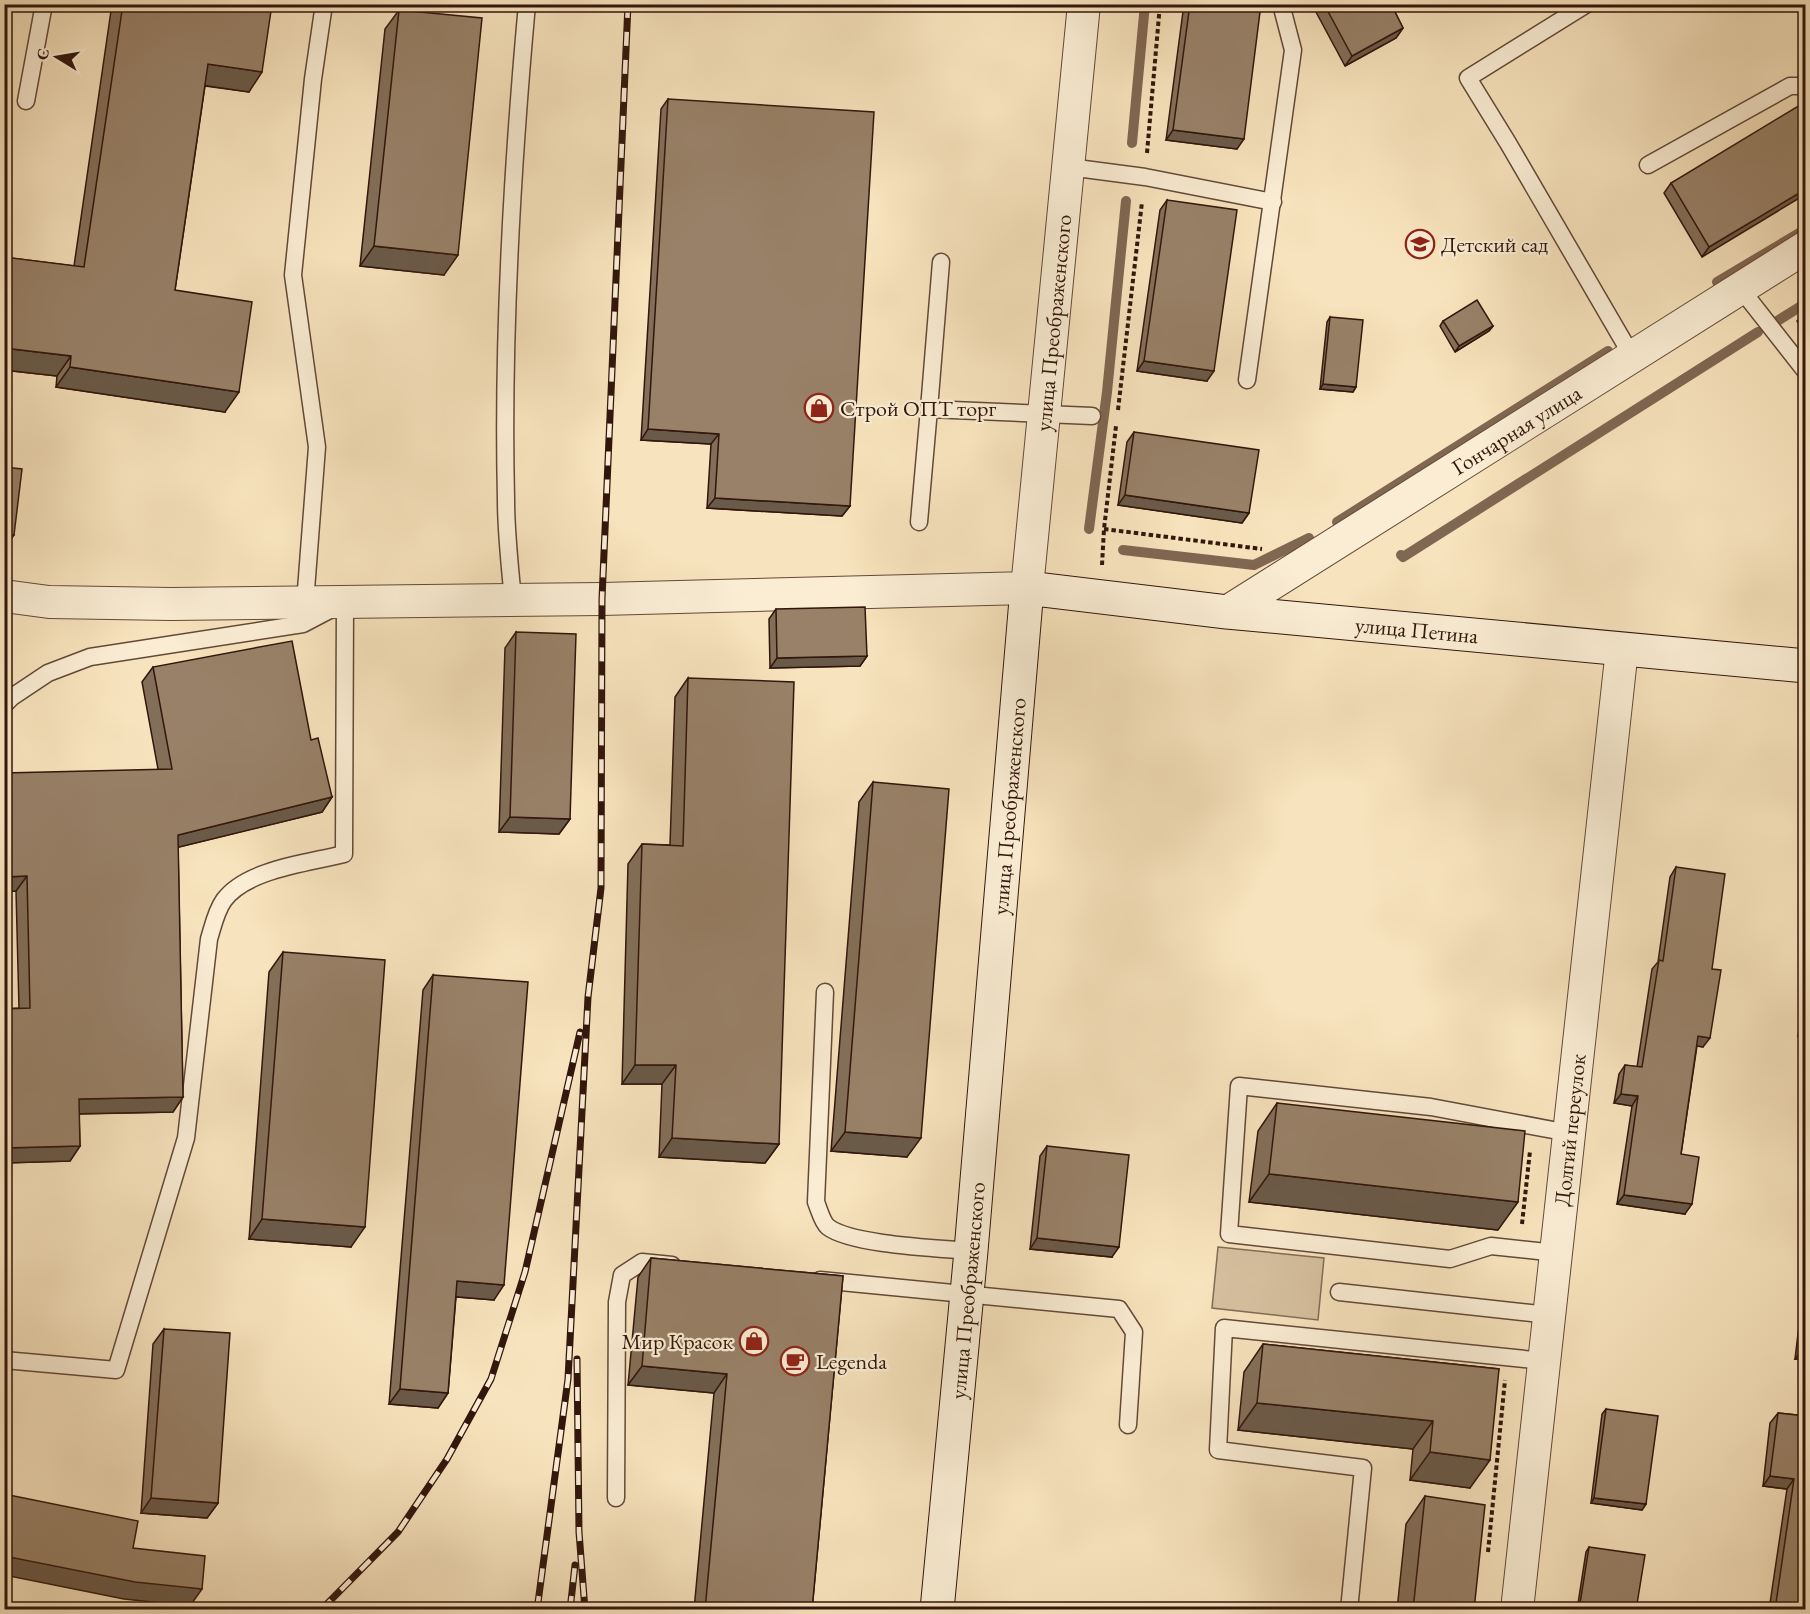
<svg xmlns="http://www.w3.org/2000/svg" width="1810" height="1614" font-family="'EB Garamond',serif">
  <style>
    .green { fill: #d6c09f; stroke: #846b56; stroke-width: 1.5 }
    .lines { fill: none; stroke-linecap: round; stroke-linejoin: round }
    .stream { stroke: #806752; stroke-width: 10 }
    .lane-casing { stroke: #634938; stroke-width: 19 }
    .street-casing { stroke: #634938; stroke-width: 34 }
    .secondary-casing { stroke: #32160c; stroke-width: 35 }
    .path { stroke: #32160c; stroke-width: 4; stroke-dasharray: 4.5 3; stroke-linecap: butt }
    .lane { stroke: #faedd4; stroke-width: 16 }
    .street { stroke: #faedd4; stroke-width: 32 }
    .secondary { stroke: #faedd4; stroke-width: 33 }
    .rail-casing { stroke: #32160c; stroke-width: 7 }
    .rail { stroke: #faedd4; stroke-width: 4.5; stroke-dasharray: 14; stroke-linecap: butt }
    .wall { fill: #836f59; stroke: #32160c; stroke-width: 1.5 }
    .shaded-wall { fill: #6a5a49; stroke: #32160c; stroke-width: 1.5 }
    .building { fill: #988168; stroke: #32160c; stroke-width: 1.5 }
    .labels { text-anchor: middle; stroke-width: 4.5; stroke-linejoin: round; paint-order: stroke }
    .poi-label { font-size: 22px; fill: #32160c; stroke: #faedd4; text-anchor: start }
    .street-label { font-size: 22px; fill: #32160c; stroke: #faedd4 }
  </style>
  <rect width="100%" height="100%" fill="#f7e3bd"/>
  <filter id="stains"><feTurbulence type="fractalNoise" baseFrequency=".00333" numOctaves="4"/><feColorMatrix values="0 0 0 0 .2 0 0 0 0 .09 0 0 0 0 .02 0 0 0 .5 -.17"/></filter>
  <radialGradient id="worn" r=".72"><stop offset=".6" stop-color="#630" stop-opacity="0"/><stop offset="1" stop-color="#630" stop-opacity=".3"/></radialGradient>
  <!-- green -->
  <path class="green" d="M1218 1247 1324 1258 1318 1320 1212 1308Z"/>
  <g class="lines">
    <!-- stream -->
    <g class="stream">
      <path d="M1132 143 1145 4"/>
      <path d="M1717 282 1806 229"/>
      <path d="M1774 323 1806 303"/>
      <path d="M1337 522 1608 351"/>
      <path d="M1089 529 1107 392 1126 201"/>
      <path d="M1123 550 1254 565 1309 538"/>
      <path d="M1401 555 1403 557 1758 332"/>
    </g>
    <!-- lane casing -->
    <g class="lane-casing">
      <g id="lane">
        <path d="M1587 4 1468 78 1508 143 1632 356"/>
        <path d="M26 101 44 4"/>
        <path d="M1648 165 1790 86H1806"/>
        <path d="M1069 167 1145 177 1273 202"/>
        <path d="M1740 288 1806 372"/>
        <path d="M1247 380 1293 50 1281 4"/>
        <path d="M929 409 941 262"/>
        <path d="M919 522 929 409 1092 416"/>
        <path d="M513 600C510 567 506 533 506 500 502 335 512 169 527 4"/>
        <path d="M305 603 317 447 293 275 313 79 324 4"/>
        <path d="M4 705 12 697 48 673 90 657 303 624 345 602 344 854C309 863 247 869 224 900 216 911 213 926 209 939L186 1138 116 1370 4 1360"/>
        <path d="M825 992 816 1202C819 1209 822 1222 828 1227 852 1245 938 1248 971 1251"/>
        <path d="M1556 1253 1491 1246 1450 1259 1229 1234 1239 1086 1431 1107 1569 1133"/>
        <path d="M820 1280 1119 1309 1134 1332 1128 1425"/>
        <path d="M1339 1292 1549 1315"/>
        <path d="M616 1498 617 1302 622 1275 642 1262 672 1265"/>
        <path d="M1349 1610 1363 1468 1218 1450 1224 1328 1544 1361"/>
      </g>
    </g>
    <!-- street casing -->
    <g class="street-casing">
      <g id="street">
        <path id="s1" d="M4 596 49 602 171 604 602 599 1027 588 1084 4"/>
        <path id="s2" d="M1227 612 1806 247"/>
        <path id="s3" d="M1517 1610 1622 649"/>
      </g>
    </g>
    <!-- secondary casing -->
    <g class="secondary-casing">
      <g id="secondary">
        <path id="s4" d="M937 1610 971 1251 1027 588 1227 612 1806 666"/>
      </g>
    </g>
    <!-- path -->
    <g class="path">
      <path d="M1147 153 1160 4"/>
      <path d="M1118 410 1142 202"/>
      <path d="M1104 529 1262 549"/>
      <path d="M1102 565 1104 529 1116 426"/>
      <path d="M1522 1224 1530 1151"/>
      <path d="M1488 1552 1505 1380"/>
    </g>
    <!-- lane -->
    <use href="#lane" class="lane"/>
    <!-- street -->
    <use href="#street" class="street"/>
    <!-- secondary -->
    <use href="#secondary" class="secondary"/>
    <!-- rail casing -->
    <g class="rail-casing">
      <g id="rail">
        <path d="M577 1359 579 1532 585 1610"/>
        <path d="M321 1610 398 1532 447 1459 491 1379 525 1272 580 1032"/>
        <path d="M537 1610 568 1379 588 997 601 888 602 599 628 4"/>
        <path d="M570 1610 575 1565"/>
      </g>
    </g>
    <!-- rail -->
    <use href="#rail" class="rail"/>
  </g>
  <!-- wall -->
  <g class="wall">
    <path d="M112 4H272L249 92 205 86 175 290 225 412 56 387 57 376 4 370V257L74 266Z"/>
    <path d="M1184 4H1261L1237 149 1166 140Z"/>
    <path d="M1321 4H1391L1403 28 1396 38 1345 66 1316 12Z"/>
    <path d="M399 10 444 275 360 266 385 29Z"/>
    <path d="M668 99 850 506 842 516 707 508 711 444 641 440 661 109Z"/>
    <path d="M1806 114 1702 257 1664 193 1671 183Z"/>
    <path d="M1167 200 1207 381 1137 371 1160 210Z"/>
    <path d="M1806 310V336L1797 321Z"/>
    <path d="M1330 317 1356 387 1353 392 1320 389 1327 322Z"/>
    <path d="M1443 321 1493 326 1489 331 1455 352 1440 326Z"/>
    <path d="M1134 432 1249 513 1242 523 1118 505 1127 442Z"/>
    <path d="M776 609 867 656 860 666 770 668 769 619Z"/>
    <path d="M516 632 570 819 559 834 499 832 505 648Z"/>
    <path d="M153 667 311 740 332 797 322 812 178 847 183 1097 173 1112 79 1114 80 1146 70 1161 4 1163V1009L19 1008 16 891 4 892 158 769 142 682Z"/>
    <path d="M688 678 779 1144 765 1163 659 1157 662 1084H622L628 864 642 844 670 845 675 697Z"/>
    <path d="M873 782 907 1157 831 1151 859 802Z"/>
    <path d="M1806 827V853L1802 852Z"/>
    <path d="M1676 867 1712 969 1703 1047 1697 1046 1681 1154 1685 1214 1617 1204 1632 1106 1614 1103 1619 1074 1625 1065 1637 1067 1652 969 1658 962 1670 877Z"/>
    <path d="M283 952 351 1247 249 1239 269 972Z"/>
    <path d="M433 975 494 1300 456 1297 448 1393 438 1408 389 1404 423 990Z"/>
    <path d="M1806 982V1037L1798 1036Z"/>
    <path d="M1277 1103 1498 1230 1249 1202 1258 1131Z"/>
    <path d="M1047 1146 1112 1257 1030 1249 1040 1156Z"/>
    <path d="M651 1258 843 1276 812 1610H694L714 1393 628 1385 638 1277Z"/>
    <path d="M1806 1302V1360L1795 1359 1801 1309Z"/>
    <path d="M164 1329 218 1503 207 1518 141 1513 153 1344Z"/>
    <path d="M1263 1344 1499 1369 1470 1488 1410 1480 1413 1449 1238 1430 1244 1372Z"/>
    <path d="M1606 1409 1646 1504 1642 1510 1591 1503 1602 1414Z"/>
    <path d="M1778 1413 1806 1416V1610H1769L1787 1489 1763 1486 1770 1423Z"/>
    <path d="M1425 1496 1474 1610H1397L1406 1524Z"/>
    <path d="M1589 1547 1636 1610H1577L1586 1552Z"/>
  </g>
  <!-- shaded-wall -->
  <g class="shaded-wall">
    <path d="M1403 28 1396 38 1345 66 1352 56Z"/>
    <path d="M208 64 262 72 249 92 194 84Z"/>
    <path d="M1173 130 1244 139 1237 149 1166 140Z"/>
    <path d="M1806 189V194L1702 257 1709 247Z"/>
    <path d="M374 246 458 255 444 275 360 266Z"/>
    <path d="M1493 326 1489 331 1455 352 1459 346Z"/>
    <path d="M4 348 71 356 57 376 4 370Z"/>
    <path d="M1144 361 1214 371 1207 381 1137 371Z"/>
    <path d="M70 367 239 392 225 412 56 387Z"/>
    <path d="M1323 384 1356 387 1353 392 1320 389Z"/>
    <path d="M648 429 719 434 711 444 641 440Z"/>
    <path d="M1125 495 1249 513 1242 523 1118 505Z"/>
    <path d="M715 498 850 506 842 516 707 508Z"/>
    <path d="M4 534 14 535 4 549Z"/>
    <path d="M867 656 860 666 770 668 777 658Z"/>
    <path d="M332 797 322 812 167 850 178 835Z"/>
    <path d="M510 817 570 819 559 834 499 832Z"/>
    <path d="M27 876 16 891 4 892V877Z"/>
    <path d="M1804 1028H1806V1037L1798 1036Z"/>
    <path d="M1698 1036 1710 1038 1703 1047 1691 1045Z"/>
    <path d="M635 1065H676L662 1084H622Z"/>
    <path d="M1621 1094 1638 1096 1632 1106 1614 1103Z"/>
    <path d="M183 1097 173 1112 68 1114 79 1099Z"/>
    <path d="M845 1132 921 1138 907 1157 831 1151Z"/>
    <path d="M672 1138 779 1144 765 1163 659 1157Z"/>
    <path d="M80 1146 70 1161 4 1163V1148Z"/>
    <path d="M1269 1174 1518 1202 1498 1230 1249 1202Z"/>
    <path d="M1624 1195 1692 1204 1685 1214 1617 1204Z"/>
    <path d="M262 1219 365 1227 351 1247 249 1239Z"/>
    <path d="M1037 1238 1119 1247 1112 1257 1030 1249Z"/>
    <path d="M457 1281 504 1285 494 1300 447 1296Z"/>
    <path d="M1802 1349H1806V1360L1795 1359Z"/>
    <path d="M642 1366 727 1374 714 1393 628 1385Z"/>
    <path d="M400 1389 448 1393 438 1408 389 1404Z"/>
    <path d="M1257 1403 1433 1421 1413 1449 1238 1430Z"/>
    <path d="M1430 1452 1490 1460 1470 1488 1410 1480Z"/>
    <path d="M1770 1476 1794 1479 1787 1489 1763 1486Z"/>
    <path d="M151 1498 218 1503 207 1518 141 1513Z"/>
    <path d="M1594 1498 1646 1504 1642 1510 1591 1503Z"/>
    <path d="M4 1556 202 1589 190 1606 124 1599 4 1575Z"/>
  </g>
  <!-- building -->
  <g class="building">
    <path d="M123 4H272L262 72 208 64 175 290 252 302 239 392 70 367 71 356 4 348V257L84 267Z"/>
    <path d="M1190 4H1261L1244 139 1173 130Z"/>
    <path d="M1324 4H1391L1403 28 1352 56Z"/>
    <path d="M399 10 482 18 458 255 374 246Z"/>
    <path d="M668 99 874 112 850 506 715 498 719 434 648 429Z"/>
    <path d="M1800 105 1806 114V189L1709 247 1671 183Z"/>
    <path d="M1167 200 1237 210 1214 371 1144 361Z"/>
    <path d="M1477 300 1493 326 1459 346 1443 321Z"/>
    <path d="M1330 317 1363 320 1356 387 1323 384Z"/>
    <path d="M1134 432 1259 450 1249 513 1125 495Z"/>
    <path d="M4 467 22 469 14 535 4 534Z"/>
    <path d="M865 607 867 656 777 658 776 609Z"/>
    <path d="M516 632 576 634 570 819 510 817Z"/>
    <path d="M292 641 311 740 318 738 332 797 178 835 183 1097 79 1099 80 1146 4 1148V1009L30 1008 27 876 4 877V773L172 769 153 667Z"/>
    <path d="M688 678 794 682 779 1144 672 1138 676 1065H635L642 844 683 846Z"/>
    <path d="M873 782 949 789 921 1138 845 1132Z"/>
    <path d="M1676 867 1725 874 1712 969 1721 970 1710 1038 1698 1036 1681 1154 1699 1157 1692 1204 1624 1195 1638 1096 1621 1094 1625 1065 1642 1067 1659 960 1663 961Z"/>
    <path d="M283 952 385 960 365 1227 262 1219Z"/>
    <path d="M433 975 528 982 504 1285 457 1281 448 1393 400 1389Z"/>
    <path d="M1277 1103 1525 1131 1518 1202 1269 1174Z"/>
    <path d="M1047 1146 1129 1155 1119 1247 1037 1238Z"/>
    <path d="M651 1258 843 1276 812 1610H705L727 1374 642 1366Z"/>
    <path d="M1806 1319V1349H1802Z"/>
    <path d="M164 1329 230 1333 218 1503 151 1498Z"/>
    <path d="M1263 1344 1499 1369 1490 1460 1430 1452 1433 1421 1257 1403Z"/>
    <path d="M1606 1409 1658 1416 1646 1504 1594 1498Z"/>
    <path d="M1778 1413 1806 1416V1610H1775L1794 1479 1770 1476Z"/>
    <path d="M4 1494 138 1521 133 1548 205 1556 202 1589 135 1582 4 1556Z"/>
    <path d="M1425 1496 1485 1505 1474 1610H1413Z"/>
    <path d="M1589 1547 1645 1555 1636 1610H1579Z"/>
  </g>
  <!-- icons -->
  <defs>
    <g id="school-ring" transform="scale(1.5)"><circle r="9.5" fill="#faedd4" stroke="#8f2418" stroke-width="1.5"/><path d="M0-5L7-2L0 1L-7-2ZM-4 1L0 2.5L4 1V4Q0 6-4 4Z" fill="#8f2418"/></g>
    <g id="shop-ring" transform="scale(1.5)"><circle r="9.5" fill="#faedd4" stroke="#8f2418" stroke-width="1.5"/><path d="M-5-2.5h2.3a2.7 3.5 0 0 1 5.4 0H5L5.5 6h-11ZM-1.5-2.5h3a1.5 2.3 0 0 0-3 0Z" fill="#8f2418"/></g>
    <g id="cafe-ring" transform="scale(1.5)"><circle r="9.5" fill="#faedd4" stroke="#8f2418" stroke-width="1.5"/><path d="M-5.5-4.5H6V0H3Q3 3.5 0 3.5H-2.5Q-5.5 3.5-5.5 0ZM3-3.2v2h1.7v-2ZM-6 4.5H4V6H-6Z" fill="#8f2418"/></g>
  </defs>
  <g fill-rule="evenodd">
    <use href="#school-ring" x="1420" y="244"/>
    <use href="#shop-ring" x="819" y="408"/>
    <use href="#shop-ring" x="754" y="1341"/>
    <use href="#cafe-ring" x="795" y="1361"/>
  </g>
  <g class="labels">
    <!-- poi labels -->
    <g class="poi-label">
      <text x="1441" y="252">Детский сад</text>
      <text x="840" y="416">Строй ОПТ торг</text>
      <text x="733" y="1349" text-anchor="end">Мир Красок</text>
      <text x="816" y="1369">Legenda</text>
    </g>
    <!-- street labels -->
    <g class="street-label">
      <text dy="8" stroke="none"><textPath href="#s1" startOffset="1290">улица Преображенского</textPath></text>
      <text dy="8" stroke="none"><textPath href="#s2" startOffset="342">Гончарная улица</textPath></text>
      <text dy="8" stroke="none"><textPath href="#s4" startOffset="1418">улица Петина</textPath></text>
      <text dy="8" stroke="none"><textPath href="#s4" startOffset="807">улица Преображенского</textPath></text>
      <text dy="8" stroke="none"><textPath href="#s3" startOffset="483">Долгий переулок</textPath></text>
      <text dy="8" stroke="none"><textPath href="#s4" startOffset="321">улица Преображенского</textPath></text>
    </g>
  </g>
  <!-- margin -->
  <rect width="1810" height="1614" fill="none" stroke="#f7e3bd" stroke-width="24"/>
  <rect x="6" y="6" width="1798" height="1602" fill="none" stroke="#32160c" stroke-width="3"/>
  <rect x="12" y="12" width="1786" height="1590" fill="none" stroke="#32160c" stroke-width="1.5"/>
  <!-- north arrow -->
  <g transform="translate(57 57) rotate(281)" stroke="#faedd4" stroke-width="4.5" paint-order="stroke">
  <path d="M0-4.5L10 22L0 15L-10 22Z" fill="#32160c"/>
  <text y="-9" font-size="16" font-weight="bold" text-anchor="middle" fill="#32160c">С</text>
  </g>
  <rect width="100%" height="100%" filter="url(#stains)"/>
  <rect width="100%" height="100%" fill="url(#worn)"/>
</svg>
